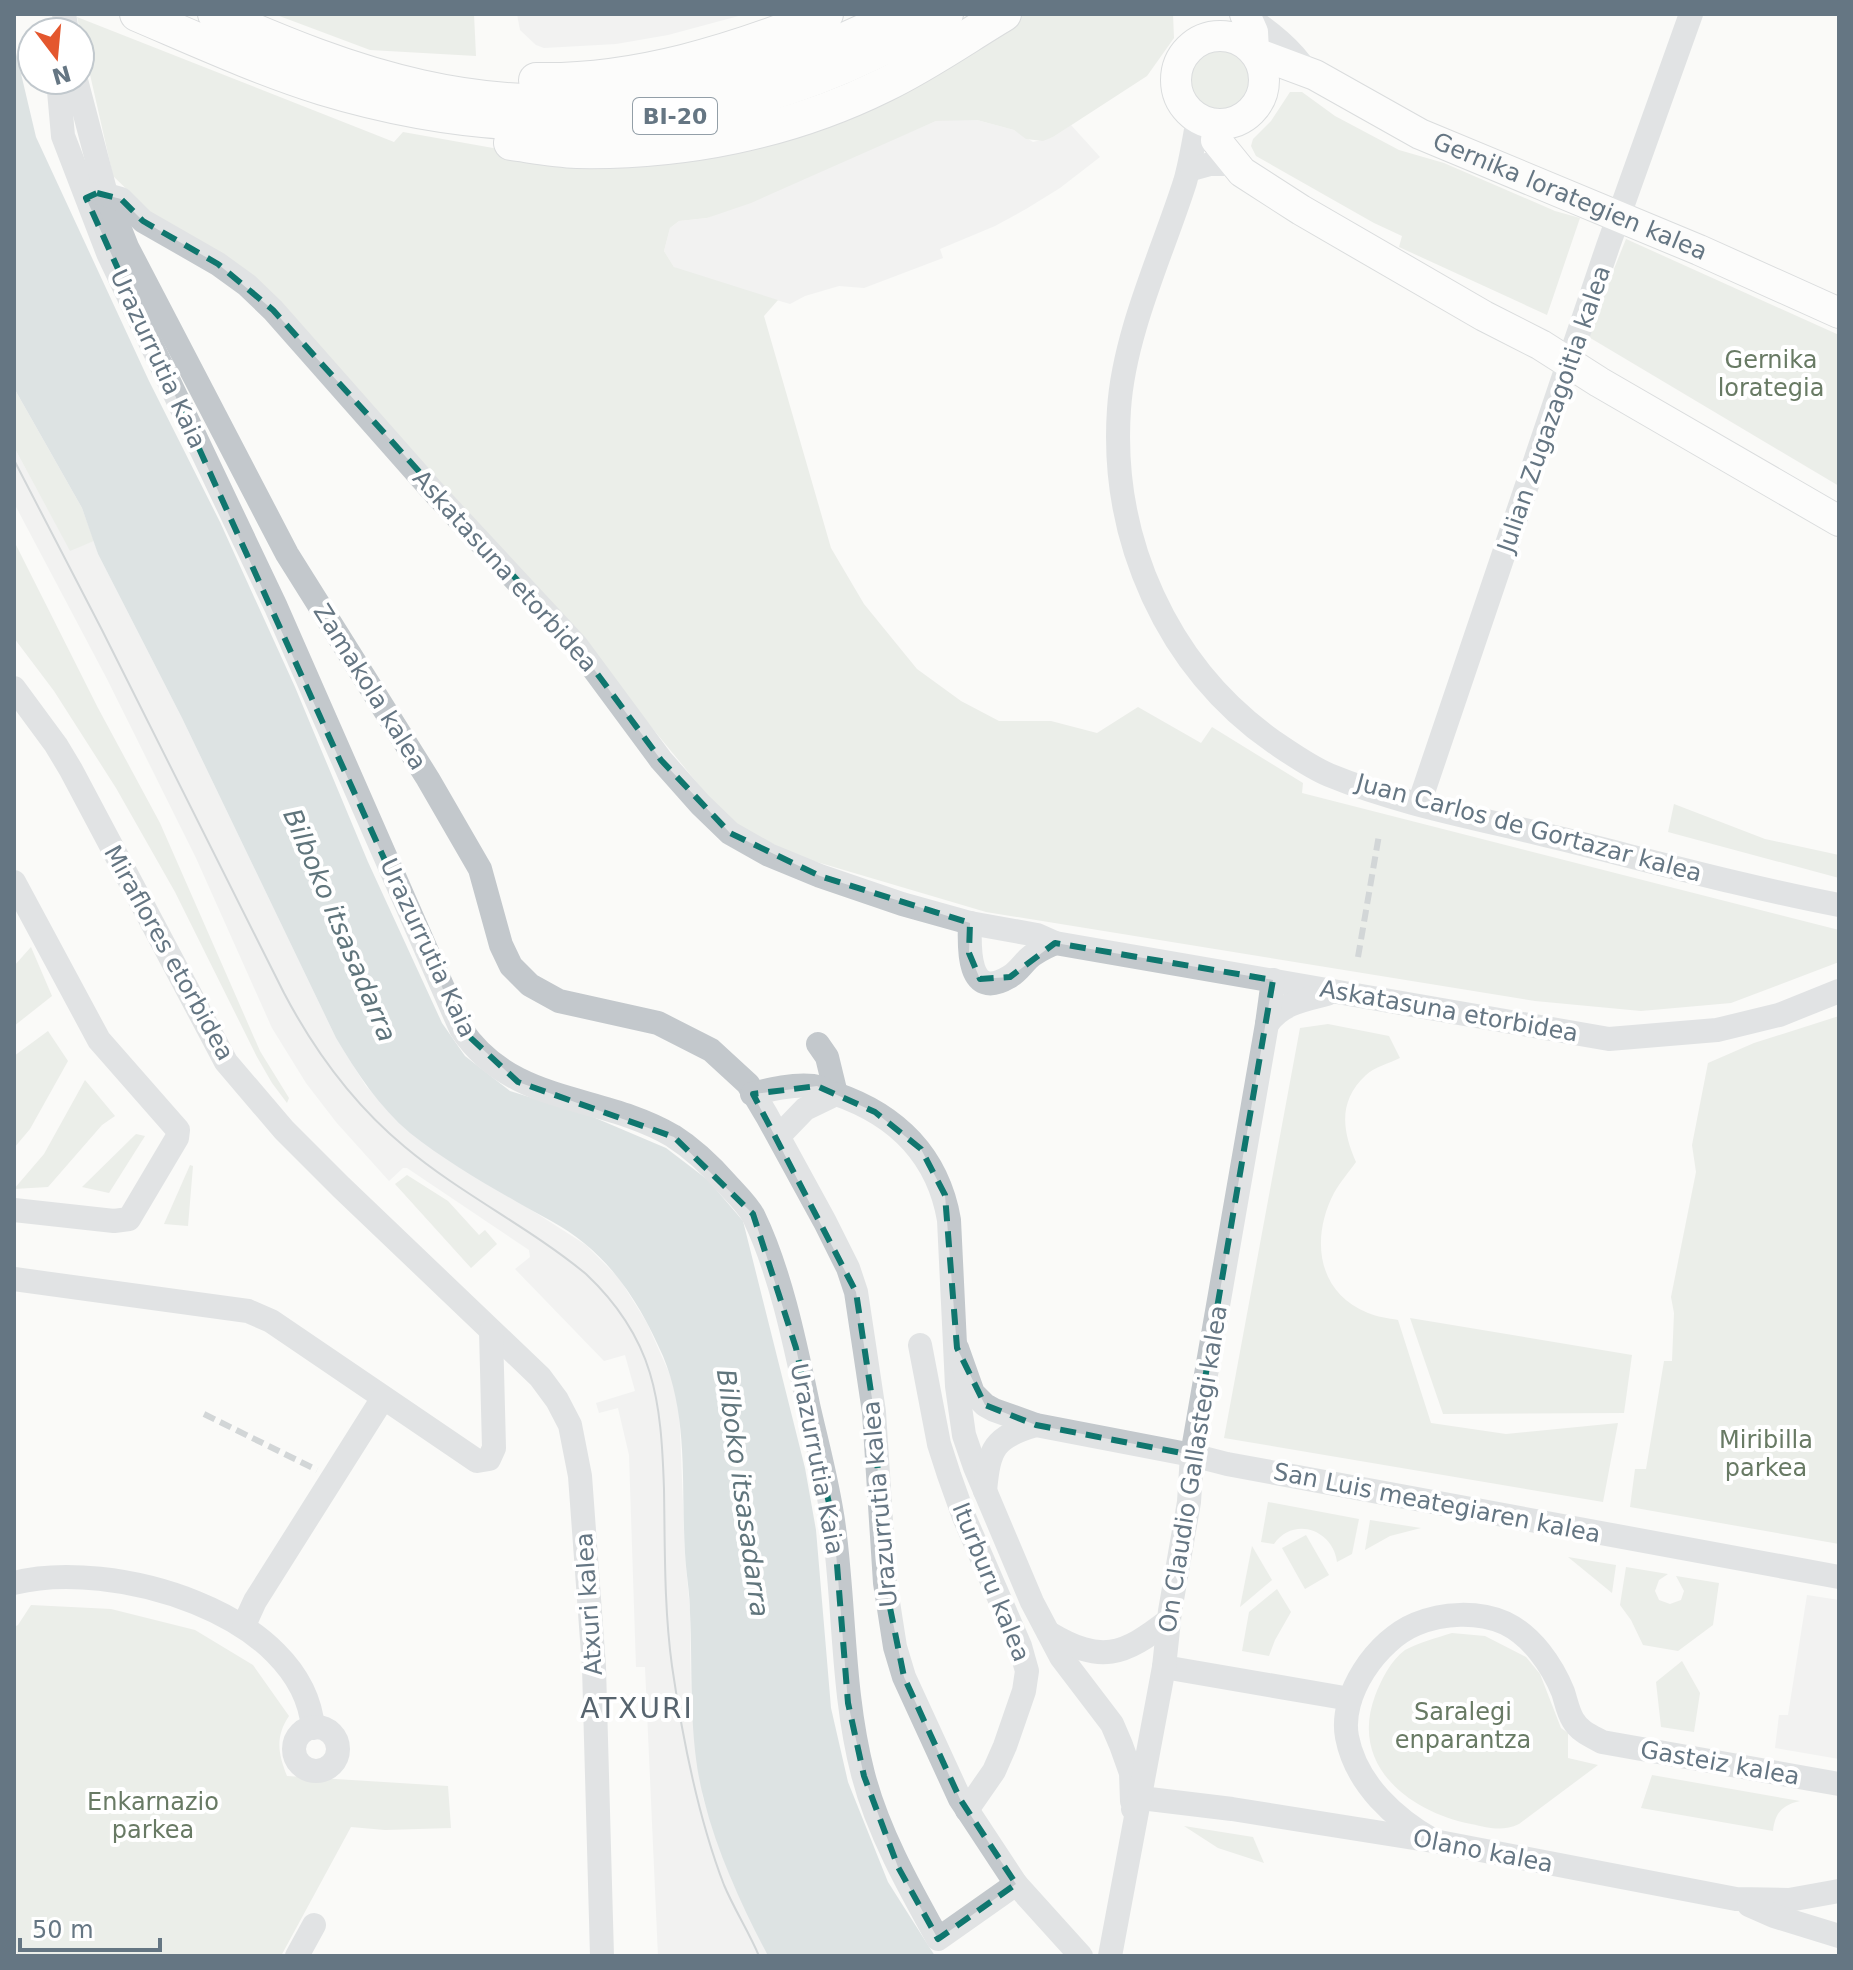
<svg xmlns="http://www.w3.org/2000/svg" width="1853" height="1970" font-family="'DejaVu Sans',sans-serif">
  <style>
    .built { fill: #e8e9e9 }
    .green { fill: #dadfd7 }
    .water { fill: #bbc7cb }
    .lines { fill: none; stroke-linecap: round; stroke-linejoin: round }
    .major-casing { stroke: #b5babe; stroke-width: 32 }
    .highway-casing { stroke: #b4b9bd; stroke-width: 36 }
    .minor { stroke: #c3c8cc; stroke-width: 24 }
    .major { stroke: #fff; stroke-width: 30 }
    .highway { stroke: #fff; stroke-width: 34 }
    .tram { stroke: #a2aab0; stroke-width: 2 }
    .rail { stroke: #a2aab0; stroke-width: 6; stroke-dasharray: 12 6; stroke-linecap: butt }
    .marked { fill: none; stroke: #0f766e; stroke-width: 6; stroke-dasharray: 16 10; stroke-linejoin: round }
    .labels { text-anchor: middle; stroke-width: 8; stroke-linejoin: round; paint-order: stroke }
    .shield { fill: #fff; stroke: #939fa8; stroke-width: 2 }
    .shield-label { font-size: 22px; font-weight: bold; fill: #657683 }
    .street-label { font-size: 24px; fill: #657683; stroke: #fff }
    .park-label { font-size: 24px; fill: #687a64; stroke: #fff }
    .water-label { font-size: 26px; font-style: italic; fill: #60757c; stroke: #fff }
    .quarter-label { font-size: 28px; letter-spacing: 2px; fill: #57646e; stroke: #fff }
  </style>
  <rect width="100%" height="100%" fill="#fafaf8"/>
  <!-- built -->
  <g class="built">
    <path d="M517 14H746L668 35 616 44 544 48 536 45 520 30Z"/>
    <path d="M957 119 977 120 1014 130 1033 142 1053 137 1071 125 1100 157 1060 188 1026 209 995 226 940 249 943 258 864 288 839 286 805 296 790 304 689 274 674 267 664 251 670 228 679 221 707 218 936 121Z"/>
    <path d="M14 447 70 550 94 541 98 554 182 718 336 1038 366 1086 407 1130 586 1245 619 1278 647 1323 674 1384 679 1406 685 1555 690 1610 691 1705 703 1798 732 1881 768 1956H658L645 1667H636L629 1455 618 1408 599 1413 596 1403 635 1391 625 1355 604 1361 515 1269 530 1257 529 1250 407 1168H403L389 1181 336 1122 306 1083 272 1028 196 858 107 679 14 503Z"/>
    <path d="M1807 1595 1839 1600V1759L1775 1748 1779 1715H1788Z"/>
  </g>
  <!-- green -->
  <g class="green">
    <path d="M274 14H474L476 56 370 50Z"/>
    <path d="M1025 14H1173L1174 38 1147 76 1053 137 1043 141 1026 139 1014 130 977 120 936 121 751 203 707 218 679 221 670 228 664 251 674 267 778 300 764 316 831 548 864 604 917 669 961 701 999 721H1051L1097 733 1138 707 1201 743 1212 727 1303 783 1302 793 1839 930V962L1731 1003 1641 1011 1535 1001 986 912 800 857 730 823 575 634 316 347 170 231 113 176 77 17 394 142 403 132 516 152 665 157 980 44Z"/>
    <circle cx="1221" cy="81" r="30"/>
    <path d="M1290 92H1302L1335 116 1399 150 1444 163 1555 211 1580 218 1547 315 1399 247 1402 236 1374 223 1256 156 1251 146 1253 139 1271 121Z"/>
    <path d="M1626 239 1839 335V486L1587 336Z"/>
    <path d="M14 388 82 508 94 541 70 551 14 447Z"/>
    <path d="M14 541 98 708 160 823 260 1051 289 1098 287 1103 272 1083 257 1057 175 892 116 788 54 691 14 638Z"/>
    <path d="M1674 804 1765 839 1839 855V878L1668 832Z"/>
    <path d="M31 947 52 996 14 1026V966Z"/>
    <path d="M1839 1016V1544L1630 1507 1635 1469H1646L1664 1361H1672L1674 1313 1671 1297 1696 1172 1692 1145 1708 1063 1754 1043Z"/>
    <path d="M1328 1024 1389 1036 1400 1058C1390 1063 1374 1067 1366 1075 1338 1101 1342 1130 1356 1162 1349 1172 1340 1182 1334 1193 1311 1237 1316 1292 1368 1313 1377 1317 1388 1318 1398 1320L1431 1423 1506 1434 1618 1423 1603 1502 1224 1438 1300 1028Z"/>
    <path d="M48 1031 68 1061 30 1129 14 1148V1056Z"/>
    <path d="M85 1080 115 1116 102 1125 48 1187 14 1189 44 1154Z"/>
    <path d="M136 1134 145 1136 109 1193 82 1187Z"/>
    <path d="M190 1165 193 1166 188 1226 164 1224Z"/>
    <path d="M407 1175 448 1201 479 1235 485 1230 497 1244 471 1268 395 1184Z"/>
    <path d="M1410 1318 1632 1355 1624 1413 1443 1414Z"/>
    <path d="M1268 1502 1359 1519 1352 1554 1337 1562C1333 1529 1293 1516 1274 1544L1261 1542Z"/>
    <path d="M1370 1520 1421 1528 1390 1536 1365 1550Z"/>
    <path d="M1306 1535 1329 1575 1305 1589 1282 1548Z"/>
    <path d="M1252 1546 1272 1580 1240 1607Z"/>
    <path d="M1568 1557 1616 1565 1612 1593Z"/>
    <path d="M1626 1567 1668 1574 1659 1580 1655 1591 1659 1600 1670 1604 1681 1600 1684 1591 1676 1576 1719 1583 1713 1625 1678 1651 1643 1645 1631 1620 1620 1605Z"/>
    <path d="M1277 1589 1291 1612 1275 1640 1269 1656 1242 1651 1249 1612Z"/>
    <path d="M31 1605 111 1609 195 1630 253 1665 289 1716C275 1737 278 1753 287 1776L448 1786 451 1828 385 1830 351 1827 281 1956H17L14 1929V1627L18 1625Z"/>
    <path d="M1452 1633 1485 1636 1526 1657 1540 1674 1561 1728 1568 1733V1758L1598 1765 1519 1824C1502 1832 1490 1828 1471 1824 1410 1812 1349 1766 1375 1696 1381 1680 1391 1660 1405 1650 1420 1642 1436 1638 1452 1633Z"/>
    <path d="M1682 1661 1700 1693 1694 1732 1661 1727 1656 1682Z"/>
    <path d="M1652 1775 1800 1801C1782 1805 1775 1813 1773 1831L1641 1808Z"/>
    <path d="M1184 1826 1253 1837 1264 1863 1218 1848Z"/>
  </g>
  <!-- water -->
  <path class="water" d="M14 44 36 137 149 381 220 522 295 687 368 862 442 1023 465 1056 510 1091 593 1117 666 1148 708 1180 743 1221 805 1468 816 1530 831 1708 848 1782 888 1882 935 1956H768C742 1906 718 1855 704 1800 688 1739 693 1675 690 1613 690 1593 686 1573 685 1553 681 1485 689 1419 663 1356 644 1313 621 1273 584 1243 564 1226 539 1215 517 1202 480 1181 443 1159 410 1133 379 1107 357 1073 336 1038L182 718 98 554 82 508 14 388Z"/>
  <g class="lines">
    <!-- major casing -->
    <g class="major-casing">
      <g id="major">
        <path d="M1245 14 1253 32 1254 51"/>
        <circle cx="1220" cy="80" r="44"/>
        <path id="s1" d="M1256 53 1315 75 1420 134 1699 250 1839 313"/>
        <path d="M1218 124 1216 140 1242 172 1301 210 1484 316 1541 345 1599 382 1839 521"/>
      </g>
    </g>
    <!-- highway casing -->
    <g class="highway-casing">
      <g id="highway">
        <path d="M137 14C198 40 259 68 323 88 505 143 699 137 871 54 896 42 923 30 946 14"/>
        <path d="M215 14C281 43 351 72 421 87 581 123 755 92 897 14"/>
        <path d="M536 80C636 82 734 51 826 14"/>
        <path d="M511 143C533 146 555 150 577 151 683 153 789 132 884 85 926 65 964 38 1004 14"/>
      </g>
    </g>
    <!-- minor -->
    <g class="minor">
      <path d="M64 14 67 32"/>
      <path d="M1249 14 1248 17C1270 32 1292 49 1306 71"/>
      <path d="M58 80 63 136 108 253 276 607 461 1029C513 1106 600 1093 673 1136 692 1148 712 1167 727 1184 736 1194 748 1205 754 1217 781 1273 796 1348 809 1409 818 1448 829 1488 834 1528 845 1610 842 1693 863 1774 878 1832 909 1887 938 1939L1016 1884"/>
      <path d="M76 80 106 194 127 247 287 554 428 779 480 869 501 945 511 966 530 985 559 1001 658 1023 711 1050 748 1084 767 1116 825 1222 848 1268 856 1292 874 1412 885 1583 895 1647 904 1677 960 1799 1016 1884 1081 1956"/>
      <path d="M1198 119C1194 140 1191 161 1185 182 1162 254 1124 333 1119 409 1110 539 1167 667 1274 742 1292 754 1310 767 1329 775 1402 805 1482 819 1558 838 1651 861 1745 887 1839 905"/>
      <path d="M1192 169 1210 164H1235"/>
      <path d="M100 193 121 199 143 221 218 264 247 285 273 310 431 489 576 645 661 760 700 804 730 833 769 855 820 876 902 904 970 923 1037 935 1055 943 1609 1039 1717 1030 1779 1015 1839 991"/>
      <path d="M14 688 56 745 71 770 226 1062 284 1130 341 1187 540 1377 557 1400 570 1425 580 1476 594 1667 602 1956"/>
      <path d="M1419 804 1608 246 1691 14"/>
      <path d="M14 882 99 1040 178 1130 177 1138 129 1219 114 1221 14 1210"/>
      <path d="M970 923C969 947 967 1002 1009 977 1017 973 1022 965 1028 959 1035 952 1046 947 1055 943"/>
      <path d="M1267 1024C1282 1003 1304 1000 1327 994"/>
      <path d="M818 1044 827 1057 836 1094"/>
      <path d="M752 1094C772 1089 793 1084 813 1086 821 1087 829 1092 836 1094 897 1115 938 1156 949 1220L957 1386 964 1435 975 1467 1032 1602 1061 1657 1112 1724 1121 1745 1131 1773 1132 1801"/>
      <path d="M779 1136 805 1109 836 1094"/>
      <path d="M14 1279 248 1311 271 1321 477 1461 489 1459 494 1448 491 1331"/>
      <path d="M920 1345 939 1444 949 1475 964 1517 1020 1646 1027 1671 1024 1691 1005 1746 994 1771 967 1810"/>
      <path d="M957 1348 973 1393 985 1405 994 1410 1036 1425 1192 1455 1227 1464 1839 1577"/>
      <path d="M985 1491C989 1448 994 1437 1036 1425"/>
      <path d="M14 1583C110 1558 303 1612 313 1728"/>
      <path d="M244 1625 255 1601 383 1398"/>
      <path d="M1049 1633C1101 1664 1123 1656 1169 1620"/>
      <path d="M1164 1667 1350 1699"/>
      <circle cx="316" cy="1749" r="22"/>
      <path d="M1133 1809 1141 1798 1232 1809 1439 1842 1736 1899 1789 1900 1839 1891"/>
      <path d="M1434 1841C1395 1819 1356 1784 1347 1737 1339 1695 1377 1640 1416 1624 1443 1613 1477 1611 1505 1623 1532 1636 1552 1665 1563 1692 1566 1701 1568 1712 1573 1720 1579 1731 1591 1736 1602 1742L1839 1784"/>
      <path d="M1749 1905 1774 1916 1839 1936"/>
      <path d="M297 1956 314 1925"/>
      <path d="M1110 1956 1164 1667 1170 1611 1189 1502 1192 1455 1267 1024 1273 980"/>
    </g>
    <!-- major -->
    <use href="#major" class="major"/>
    <!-- highway -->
    <use href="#highway" class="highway"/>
    <!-- tram -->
    <path class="tram" d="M14 460 102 630 284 993C315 1052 353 1104 405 1147 461 1194 529 1227 586 1274 655 1339 661 1400 664 1489 665 1548 664 1608 672 1666 682 1735 699 1820 724 1885 734 1909 749 1932 759 1956"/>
    <!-- rail -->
    <g class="rail">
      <path d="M1358 957 1379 835"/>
      <path d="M204 1414 317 1470"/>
    </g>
  </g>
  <!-- marked area -->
  <path d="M0 0H1853V1970H0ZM97 193 121 199 143 221 218 264 273 310 576 645 661 760 730 833 820 876 970 923 969 953 980 979 1010 977 1055 943 1273 980 1192 1455 1036 1425 985 1405 957 1348 945 1195 921 1149 875 1112 817 1086 753 1094 856 1292 874 1412 885 1583 904 1677 960 1799 1016 1884 938 1939 898 1867 864 1776 848 1703 834 1527 796 1348 753 1214 674 1137 518 1082 461 1029 86 198Z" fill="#fafaf8" fill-opacity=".55" fill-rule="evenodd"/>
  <path class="marked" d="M97 193 121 199 143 221 218 264 273 310 576 645 661 760 730 833 820 876 970 923 969 953 980 979 1010 977 1055 943 1273 980 1192 1455 1036 1425 985 1405 957 1348 945 1195 921 1149 875 1112 817 1086 753 1094 856 1292 874 1412 885 1583 904 1677 960 1799 1016 1884 938 1939 898 1867 864 1776 848 1703 834 1527 796 1348 753 1214 674 1137 518 1082 461 1029 86 198Z"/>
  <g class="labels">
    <!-- shield labels -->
    <rect class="shield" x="633" y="98" width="84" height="36" rx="6"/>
    <g class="shield-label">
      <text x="675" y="124">BI-20</text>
    </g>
    <!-- street labels -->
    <g class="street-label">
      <text dy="8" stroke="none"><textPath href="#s1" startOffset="346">Gernika lorategien kalea</textPath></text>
      <text transform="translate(158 359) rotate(65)" y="8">Urazurrutia Kaia</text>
      <text transform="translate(1554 409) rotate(-71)" y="8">Julian Zugazagoitia kalea</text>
      <text transform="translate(505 571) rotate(48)" y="8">Askatasuna etorbidea</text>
      <text transform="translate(370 687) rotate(58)" y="8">Zamakola kalea</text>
      <text transform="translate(1529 828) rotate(15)" y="8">Juan Carlos de Gortazar kalea</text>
      <text transform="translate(428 948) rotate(65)" y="8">Urazurrutia Kaia</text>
      <text transform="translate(169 953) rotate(61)" y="8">Miraflores etorbidea</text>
      <text transform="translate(1449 1011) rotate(10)" y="8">Askatasuna etorbidea</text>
      <text transform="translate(817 1459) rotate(79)" y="8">Urazurrutia Kaia</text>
      <text transform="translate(1193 1469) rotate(-81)" y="8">On Claudio Gallastegi kalea</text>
      <text transform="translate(1437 1503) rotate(11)" y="8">San Luis meategiaren kalea</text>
      <text transform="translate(880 1504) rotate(-95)" y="8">Urazurrutia kalea</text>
      <text transform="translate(991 1582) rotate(68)" y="8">Iturburu kalea</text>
      <text transform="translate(589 1604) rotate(-94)" y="8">Atxuri kalea</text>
      <text transform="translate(1720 1763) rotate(10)" y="8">Gasteiz kalea</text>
      <text transform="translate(1483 1851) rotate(11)" y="8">Olano kalea</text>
    </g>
    <!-- park labels -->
    <g class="park-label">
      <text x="1771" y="368">Gernika<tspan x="1771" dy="28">lorategia</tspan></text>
      <text x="1766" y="1448">Miribilla<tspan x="1766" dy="28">parkea</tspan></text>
      <text x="1463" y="1720">Saralegi<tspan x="1463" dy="28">enparantza</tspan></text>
      <text x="153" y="1810">Enkarnazio<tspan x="153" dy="28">parkea</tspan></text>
    </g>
    <!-- water labels -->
    <g class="water-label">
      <text transform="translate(340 925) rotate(67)" y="9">Bilboko itsasadarra</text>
      <text transform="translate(743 1493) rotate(82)" y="9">Bilboko itsasadarra</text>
    </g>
    <!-- quarter labels -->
    <g class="quarter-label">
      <text x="637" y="1718">ATXURI</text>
    </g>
  </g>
  <!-- border -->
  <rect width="1853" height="1970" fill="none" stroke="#657683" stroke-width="32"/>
  <!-- north arrow -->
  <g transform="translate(56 56) rotate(164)"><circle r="38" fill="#ffffff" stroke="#c1c8cd" stroke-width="2"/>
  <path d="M0-6L14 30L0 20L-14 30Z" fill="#e4572e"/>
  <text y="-12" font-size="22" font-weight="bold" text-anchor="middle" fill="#657683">N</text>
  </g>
  <!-- scale -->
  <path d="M20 1938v12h140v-12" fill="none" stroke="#657683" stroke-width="4"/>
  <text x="32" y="1938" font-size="24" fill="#657683" stroke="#ffffff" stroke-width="6" paint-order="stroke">50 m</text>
</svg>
